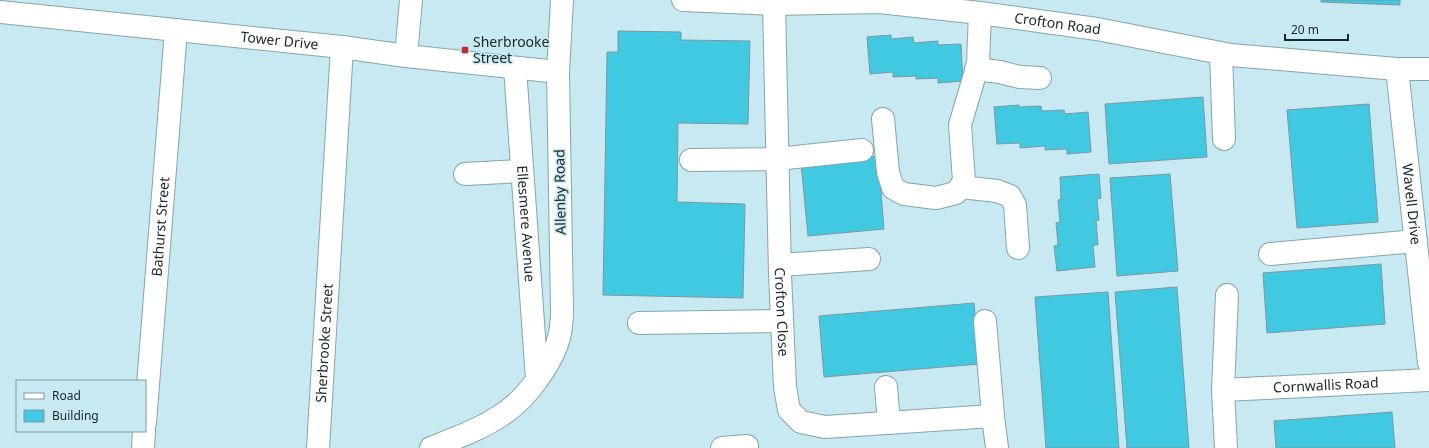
<svg xmlns="http://www.w3.org/2000/svg" width="1429" height="448" font-family="'Noto Sans',sans-serif">
  <style>
    .building { fill: #41c9e2; stroke: #7999a0 }
    .lines { fill: none; stroke-linecap: round; stroke-linejoin: round }
    .minor-casing { stroke: #85a5ac; stroke-width: 24 }
    .major-casing { stroke: #85a5ac; stroke-width: 24 }
    .minor { stroke: #fff; stroke-width: 22 }
    .major { stroke: #fff; stroke-width: 22 }
    .poi-dot { fill: #bd2d37; stroke: #c8e9f1; stroke-width: 1.5 }
    .labels { text-anchor: middle; stroke-width: 3; stroke-linejoin: round; paint-order: stroke }
    .street-label { font-size: 14px; fill: #1a2729; stroke: #c8e9f1 }
    .poi-label { font-size: 14px; fill: #1a2729; stroke: #c8e9f1; text-anchor: start }
  </style>
  <rect width="100%" height="100%" fill="#c8e9f1"/>
  <!-- building -->
  <g class="building">
    <path d="M1321 0H1400V5L1321 2Z"/>
    <path d="M618 31 681 32V40L750 41 748 124 678 123 677 202 745 204 743 298 603 295 607 52H618Z"/>
    <path d="M891 35V39L913 37 914 43 938 41V45L961 44 963 81 938 83V78L916 79V76L893 77V72L870 74 867 37Z"/>
    <path d="M1203 97 1207 157 1109 164 1105 104Z"/>
    <path d="M1369 104 1378 222 1297 228 1287 110Z"/>
    <path d="M1019 105V107L1041 106 1042 111 1064 110 1065 114 1088 112 1091 152 1067 154V149L1045 150V146L1020 148V143L997 144 994 107Z"/>
    <path d="M878 156 884 229 808 236 801 163Z"/>
    <path d="M1099 174 1101 198 1097 199 1099 220 1096 221 1098 245H1093L1095 267 1057 271 1054 246 1058 245 1056 223 1060 222 1058 200 1061 199 1060 177Z"/>
    <path d="M1170 174 1178 271 1117 276 1110 178Z"/>
    <path d="M1381 264 1385 324 1267 333 1263 273Z"/>
    <path d="M1177 287 1189 448H1127L1115 292Z"/>
    <path d="M1108 292 1119 448H1046L1035 297Z"/>
    <path d="M974 303 979 364 824 377 819 316Z"/>
    <path d="M1392 412 1395 448H1276L1274 421Z"/>
  </g>
  <g class="lines">
    <!-- minor casing -->
    <g class="minor-casing">
      <g id="minor">
        <path id="s1" d="M683 0 774 4 879 2 980 13 1097 29 1231 55 1397 69H1429"/>
        <path id="s2" d="M774 4 780 274 785 387 789 410 801 422 825 427 993 416 997 448"/>
        <path id="s3" d="M0 12 342 47 406 56 558 72"/>
        <path d="M1221 54 1224 139"/>
        <path d="M406 56 411 0"/>
        <path id="s4" d="M515 68 537 379"/>
        <path d="M976 69 1000 72 1020 77 1040 78"/>
        <path id="s5" d="M1397 69 1429 363"/>
        <path d="M883 119 888 172 893 188 904 194 936 198 956 193 964 181 960 125 978 64 980 13"/>
        <path d="M691 160 777 159 862 150"/>
        <path d="M465 174 522 171"/>
        <path d="M961 187 997 191 1010 196 1015 205 1018 248"/>
        <path d="M1270 254 1416 241"/>
        <path d="M780 265 869 259"/>
        <path d="M985 321 993 416"/>
        <path d="M639 323 782 321"/>
        <path d="M886 387 889 423"/>
        <path d="M1223 390 1227 295"/>
        <path id="s6" d="M145 423 176 30"/>
        <path d="M143 448 144 431"/>
        <path id="s7" d="M318 448 342 47"/>
        <path d="M722 448 747 446V448"/>
        <path id="s8" d="M1226 448 1223 390 1429 380"/>
      </g>
    </g>
    <!-- major casing -->
    <g class="major-casing">
      <path id="major" d="M431 448C456 438 484 428 506 412 526 398 549 367 557 344 561 333 562 322 562 311L558 72 562 0"/>
    </g>
    <!-- minor -->
    <use href="#minor" class="minor"/>
    <!-- major -->
    <use href="#major" class="major"/>
  </g>
  <!-- markers -->
  <rect class="poi-dot" x="461" y="46" width="8" height="8" rx="2"/>
  <g class="labels">
    <!-- street labels -->
    <g class="street-label">
      <text dy="5" stroke="none"><textPath href="#s1" startOffset="376">Crofton Road</textPath></text>
      <text dy="5" stroke="none"><textPath href="#s3" startOffset="281">Tower Drive</textPath></text>
      <text transform="translate(560 192) rotate(-91)" y="5">Allenby Road</text>
      <text dy="5" stroke="none"><textPath href="#s5" startOffset="136">Wavell Drive</textPath></text>
      <text dy="5" stroke="none"><textPath href="#s4" startOffset="156">Ellesmere Avenue</textPath></text>
      <text dy="5" stroke="none"><textPath href="#s6" startOffset="197">Bathurst Street</textPath></text>
      <text dy="5" stroke="none"><textPath href="#s2" startOffset="308">Crofton Close</textPath></text>
      <text dy="5" stroke="none"><textPath href="#s7" startOffset="105">Sherbrooke Street</textPath></text>
      <text dy="5" stroke="none"><textPath href="#s8" startOffset="161">Cornwallis Road</textPath></text>
    </g>
    <!-- poi labels -->
    <g class="poi-label">
      <text x="473" y="47">Sherbrooke<tspan x="473" dy="16">Street</tspan></text>
    </g>
  </g>
  <!-- legend -->
  <rect x="16" y="380" width="130" height="52" fill="#c8e9f1" stroke="#829ba1"/>
  <rect x="24" y="393" width="20" height="6" fill="#ffffff" stroke="#829ba1"/>
  <text x="52" y="400" font-size="12" fill="#1a2729">Road</text>
  <rect x="24" y="410" width="20" height="12" fill="#41c9e2" stroke="#829ba1"/>
  <text x="52" y="420" font-size="12" fill="#1a2729">Building</text>
  <!-- scale -->
  <path d="M1285 34v6h63v-6" fill="none" stroke="#1a2729" stroke-width="2"/>
  <text x="1291" y="34" font-size="12" fill="#1a2729" stroke="#c8e9f1" stroke-width="3" paint-order="stroke">20 m</text>
</svg>
